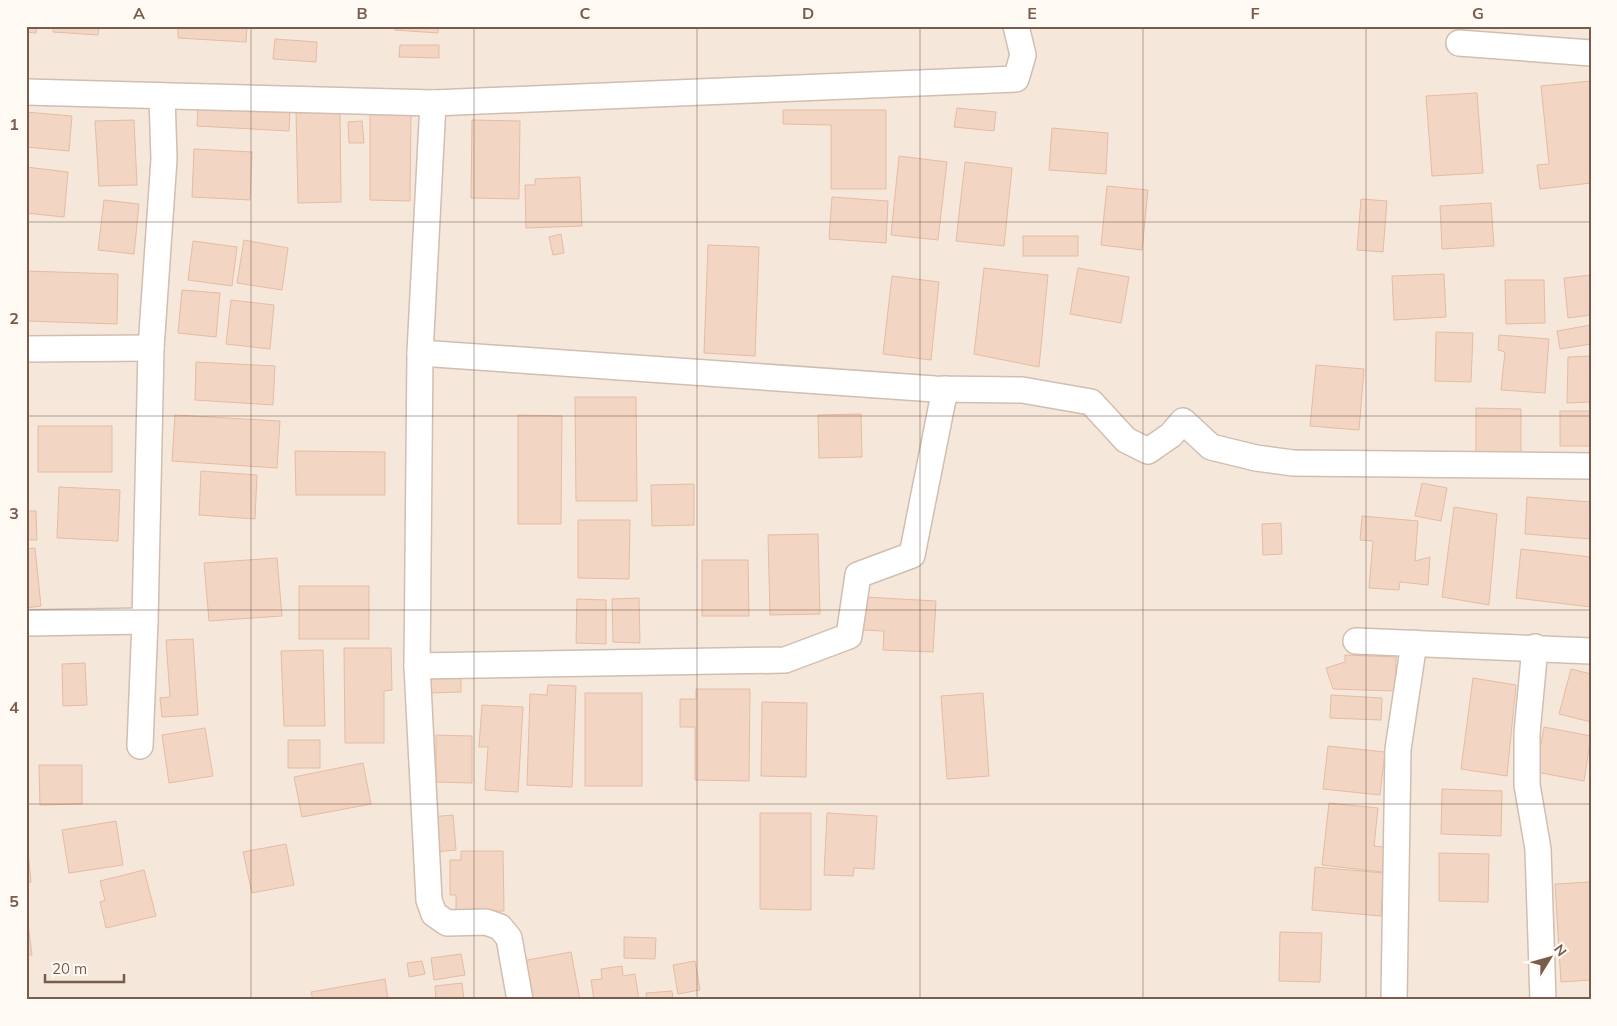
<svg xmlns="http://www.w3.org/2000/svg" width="1617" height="1026" font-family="Mulish,sans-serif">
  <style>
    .residential { fill: #f5e8da }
    .building { fill: #f3d5c3; stroke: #e6bba3 }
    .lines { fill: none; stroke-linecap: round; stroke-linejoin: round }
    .street-casing { stroke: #d1beb0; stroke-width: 28 }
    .street { stroke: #fff; stroke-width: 25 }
    .grid { fill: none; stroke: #7a5c4d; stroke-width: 1; stroke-opacity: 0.55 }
    .neatline { fill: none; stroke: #7a5c4d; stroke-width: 2 }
    .grid-label { font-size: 16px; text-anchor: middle; font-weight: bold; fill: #7a5c4d }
  </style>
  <rect width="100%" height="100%" fill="#fdf6ec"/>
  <!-- residential -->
  <rect class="residential" x="26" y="26" width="1565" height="974"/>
  <!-- building -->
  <g class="building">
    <path d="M26 26H37L36 33 26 32Z"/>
    <path d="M53 26H99L98 35 53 32Z"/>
    <path d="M178 26H247L246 42 178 38Z"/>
    <path d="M395 26H438V33L395 30Z"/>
    <path d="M275 39 317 42 316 62 273 59Z"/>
    <path d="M400 45H439V58L399 57Z"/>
    <path d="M1591 81V183L1540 189 1537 165 1549 164 1541 86Z"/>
    <path d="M1477 93 1483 173 1432 176 1426 96Z"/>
    <path d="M198 105 290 110 289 131 197 126Z"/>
    <path d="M957 108 996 112 994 131 954 127Z"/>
    <path d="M783 110H886V189H831V125L783 124Z"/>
    <path d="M370 111 411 112 410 201 370 200Z"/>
    <path d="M26 112 72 116 69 151 26 147Z"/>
    <path d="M296 112H340L341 202 298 203Z"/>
    <path d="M134 120 137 185 99 186 95 121Z"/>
    <path d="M472 120 520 121 519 199 471 198Z"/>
    <path d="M362 121 364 143H349L348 122Z"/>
    <path d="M1052 128 1108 133 1106 174 1049 170Z"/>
    <path d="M194 149 252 152 250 200 192 197Z"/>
    <path d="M899 156 947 162 938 240 891 235Z"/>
    <path d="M965 162 1012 168 1004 246 956 241Z"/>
    <path d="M26 167 68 172 64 217 26 213Z"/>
    <path d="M580 177 582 226 526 228 525 185H535V179Z"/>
    <path d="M1107 186 1148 190 1142 250 1101 245Z"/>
    <path d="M832 197 888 201 886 243 829 239Z"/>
    <path d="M1361 199 1387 201 1383 252 1357 250Z"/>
    <path d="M104 200 139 204 134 254 98 250Z"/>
    <path d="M1491 203 1494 246 1442 249 1440 206Z"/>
    <path d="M561 234 564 253 553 255 549 237Z"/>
    <rect x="1023" y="236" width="55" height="20"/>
    <path d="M244 240 288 248 282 290 237 283Z"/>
    <path d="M193 241 237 247 232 286 188 280Z"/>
    <path d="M708 245 759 247 755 356 704 353Z"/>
    <path d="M984 268 1048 275 1039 367 974 354Z"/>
    <path d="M1078 268 1129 277 1121 323 1070 314Z"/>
    <path d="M26 271 118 274 117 324 26 321Z"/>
    <path d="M1444 274 1446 317 1394 320 1392 276Z"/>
    <path d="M1591 275V315L1568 318 1564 278Z"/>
    <path d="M892 276 939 282 931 360 883 354Z"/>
    <path d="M1505 280H1544L1545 323 1506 324Z"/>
    <path d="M182 290 220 293 216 337 178 333Z"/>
    <path d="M231 300 274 305 270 349 226 344Z"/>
    <path d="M1591 325V344L1560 349 1557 331Z"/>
    <path d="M1436 332 1473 333 1471 382 1435 381Z"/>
    <path d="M1499 335 1549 339 1545 393 1501 390 1505 352 1498 350Z"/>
    <path d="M1591 356V402L1567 403 1568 357Z"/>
    <path d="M196 362 275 366 273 405 195 400Z"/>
    <path d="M1316 365 1364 369 1359 430 1310 426Z"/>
    <path d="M575 397H636L637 501H576Z"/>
    <path d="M1476 408 1521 409V460H1476Z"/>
    <rect x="1560" y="411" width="31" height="35"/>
    <path d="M861 414 862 457 819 458 818 415Z"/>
    <path d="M175 415 280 421 277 468 172 461Z"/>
    <path d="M518 415 562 416 561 524H518Z"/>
    <rect x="38" y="426" width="74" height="46"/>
    <path d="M295 451 385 452V495H296Z"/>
    <path d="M201 471 257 475 255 519 199 515Z"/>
    <path d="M1422 483 1447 488 1441 521 1415 516Z"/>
    <path d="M694 484V525L652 526 651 485Z"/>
    <path d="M59 487 120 490 118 541 57 538Z"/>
    <path d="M1527 497 1591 502V539L1525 534Z"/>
    <path d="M1454 507 1497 514 1489 605 1442 597Z"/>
    <path d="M26 511H36L37 540H26Z"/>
    <path d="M1362 516 1418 521 1415 561 1430 557 1428 585 1400 582 1399 590 1369 588 1373 541 1360 540Z"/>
    <path d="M578 520H630L629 579 578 578Z"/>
    <path d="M1281 523 1282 554 1263 555 1262 524Z"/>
    <path d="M818 534 820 614 770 615 768 535Z"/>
    <path d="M35 548 41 606 26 608V549Z"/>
    <path d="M1521 549 1591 557V607L1516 598Z"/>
    <path d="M277 558 282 616 209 621 204 563Z"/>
    <path d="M702 560H748L749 616H702Z"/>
    <rect x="299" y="586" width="70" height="53"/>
    <path d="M865 597 936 601 933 652 883 650 884 631 863 630Z"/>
    <path d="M639 598 640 643 613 642 612 599Z"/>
    <path d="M577 599 606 600V644L576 643Z"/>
    <path d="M193 639 198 715 162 717 160 698 170 697 166 640Z"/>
    <path d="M344 648H391L392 690 384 691V743H345Z"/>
    <path d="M323 650 325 726H284L281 651Z"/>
    <path d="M1345 655 1396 657 1395 691 1333 689 1326 668 1345 662Z"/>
    <path d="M85 663 87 705 63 706 62 664Z"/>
    <path d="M1571 669 1591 674V722L1559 714Z"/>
    <path d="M429 671H461V692L429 693Z"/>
    <path d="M1473 678 1516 685 1507 776 1461 769Z"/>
    <path d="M548 685 576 686 572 787 527 785 530 694 547 695Z"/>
    <path d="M696 689H750L749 781 695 780V727H680V699H696Z"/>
    <rect x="585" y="693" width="57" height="93"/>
    <path d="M983 693 989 776 947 779 941 696Z"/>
    <path d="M1331 695 1382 698 1381 720 1330 718Z"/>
    <path d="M762 702 807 703 806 777 761 776Z"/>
    <path d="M482 705 523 707 518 792 485 790 488 747H479Z"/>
    <path d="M1544 727 1591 736 1584 781 1536 772Z"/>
    <path d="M205 728 213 776 169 783 162 735Z"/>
    <path d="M436 735 472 736V783L436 782Z"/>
    <rect x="288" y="740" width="32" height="28"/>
    <path d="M1328 746 1385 752 1380 795 1323 789Z"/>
    <path d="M363 763 371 804 302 817 294 777Z"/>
    <path d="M39 765H82V804L40 805Z"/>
    <path d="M1442 789 1502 791 1501 836 1441 834Z"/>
    <path d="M1329 803 1378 808 1374 846 1393 848 1390 873 1322 865Z"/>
    <path d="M760 813H811V910L760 909Z"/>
    <path d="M827 813 877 816 874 869 854 868 853 876 824 875Z"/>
    <path d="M453 815 456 850 433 852 430 817Z"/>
    <path d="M116 821 123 865 69 873 62 830Z"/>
    <path d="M26 830 31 882 26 883Z"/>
    <path d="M286 844 294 885 252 893 243 852Z"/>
    <path d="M461 851H503L504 911 456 912V895H450V860H461Z"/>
    <path d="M1439 853 1489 854 1488 902 1439 901Z"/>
    <path d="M1315 867 1384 873 1381 916 1312 910Z"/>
    <path d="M144 870 156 916 106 928 100 902 105 900 100 881Z"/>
    <path d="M1591 882V980L1561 982 1555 884Z"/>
    <path d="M26 908 32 955H26Z"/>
    <path d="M1280 932 1322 933 1320 982 1279 981Z"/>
    <path d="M624 937 656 938 655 959 624 958Z"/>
    <path d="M571 952 580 1000H530L522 961Z"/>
    <path d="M461 954 465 975 434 980 431 958Z"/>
    <path d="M422 961 425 974 409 977 407 963Z"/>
    <path d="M695 961 700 990 678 994 673 965Z"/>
    <path d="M622 966 623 976 635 974 639 1000H594L591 980 602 979 601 969Z"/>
    <path d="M385 979 388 1000H313L311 992Z"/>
    <path d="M462 983 464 1000H436L435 986Z"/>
    <path d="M672 991 673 1000H647L646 993Z"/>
  </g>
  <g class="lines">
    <!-- street casing -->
    <g class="street-casing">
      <g id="street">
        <path d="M1459 43 1591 53"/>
        <path d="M26 92 433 103 1016 79 1023 55 1016 26"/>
        <path d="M433 103 420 353 417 666 429 900 434 914 447 923 486 922 500 927 509 938 520 1000"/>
        <path d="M26 349 151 348"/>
        <path d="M420 353 935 389 1022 390 1091 402 1126 440 1148 451 1171 435 1183 421 1211 447 1256 458 1293 463 1591 466"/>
        <path d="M26 623 145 621"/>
        <path d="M1356 641 1591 651"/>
        <path d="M1535 647 1527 733V785L1538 849 1543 1000"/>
        <path d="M417 666 785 660 849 636 858 575 912 555 945 389"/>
        <path d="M140 746 145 621 151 348 164 159 162 96"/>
        <path d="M1394 1000 1398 749 1414 643"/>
      </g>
    </g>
    <!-- street -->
    <use href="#street" class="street"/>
  </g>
  <!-- grid -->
  <path class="grid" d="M251 26V1000M474 26V1000M697 26V1000M920 26V1000M1143 26V1000M1366 26V1000M26 222H1591M26 416H1591M26 610H1591M26 804H1591"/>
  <!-- border -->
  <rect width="1617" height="1026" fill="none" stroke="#fffaf3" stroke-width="55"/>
  <!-- north arrow -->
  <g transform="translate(1550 958) rotate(53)" stroke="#fffaf3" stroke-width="4" paint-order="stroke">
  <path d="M0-4L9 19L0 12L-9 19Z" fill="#7a5c4d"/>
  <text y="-8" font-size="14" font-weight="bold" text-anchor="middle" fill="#7a5c4d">N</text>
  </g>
  <!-- scale -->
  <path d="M45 974v8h79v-8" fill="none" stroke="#7a5c4d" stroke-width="2.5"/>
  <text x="52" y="974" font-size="15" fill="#7a5c4d" stroke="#fffaf3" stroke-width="4" paint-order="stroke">20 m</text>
  <rect x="28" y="28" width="1562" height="970" class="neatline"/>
  <g class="grid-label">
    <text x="139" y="19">A</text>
    <text x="362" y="19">B</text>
    <text x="585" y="19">C</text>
    <text x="808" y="19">D</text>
    <text x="1032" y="19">E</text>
    <text x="1255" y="19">F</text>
    <text x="1478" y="19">G</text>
    <text x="14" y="130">1</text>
    <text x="14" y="324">2</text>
    <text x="14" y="519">3</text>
    <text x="14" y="713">4</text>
    <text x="14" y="907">5</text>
  </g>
</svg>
